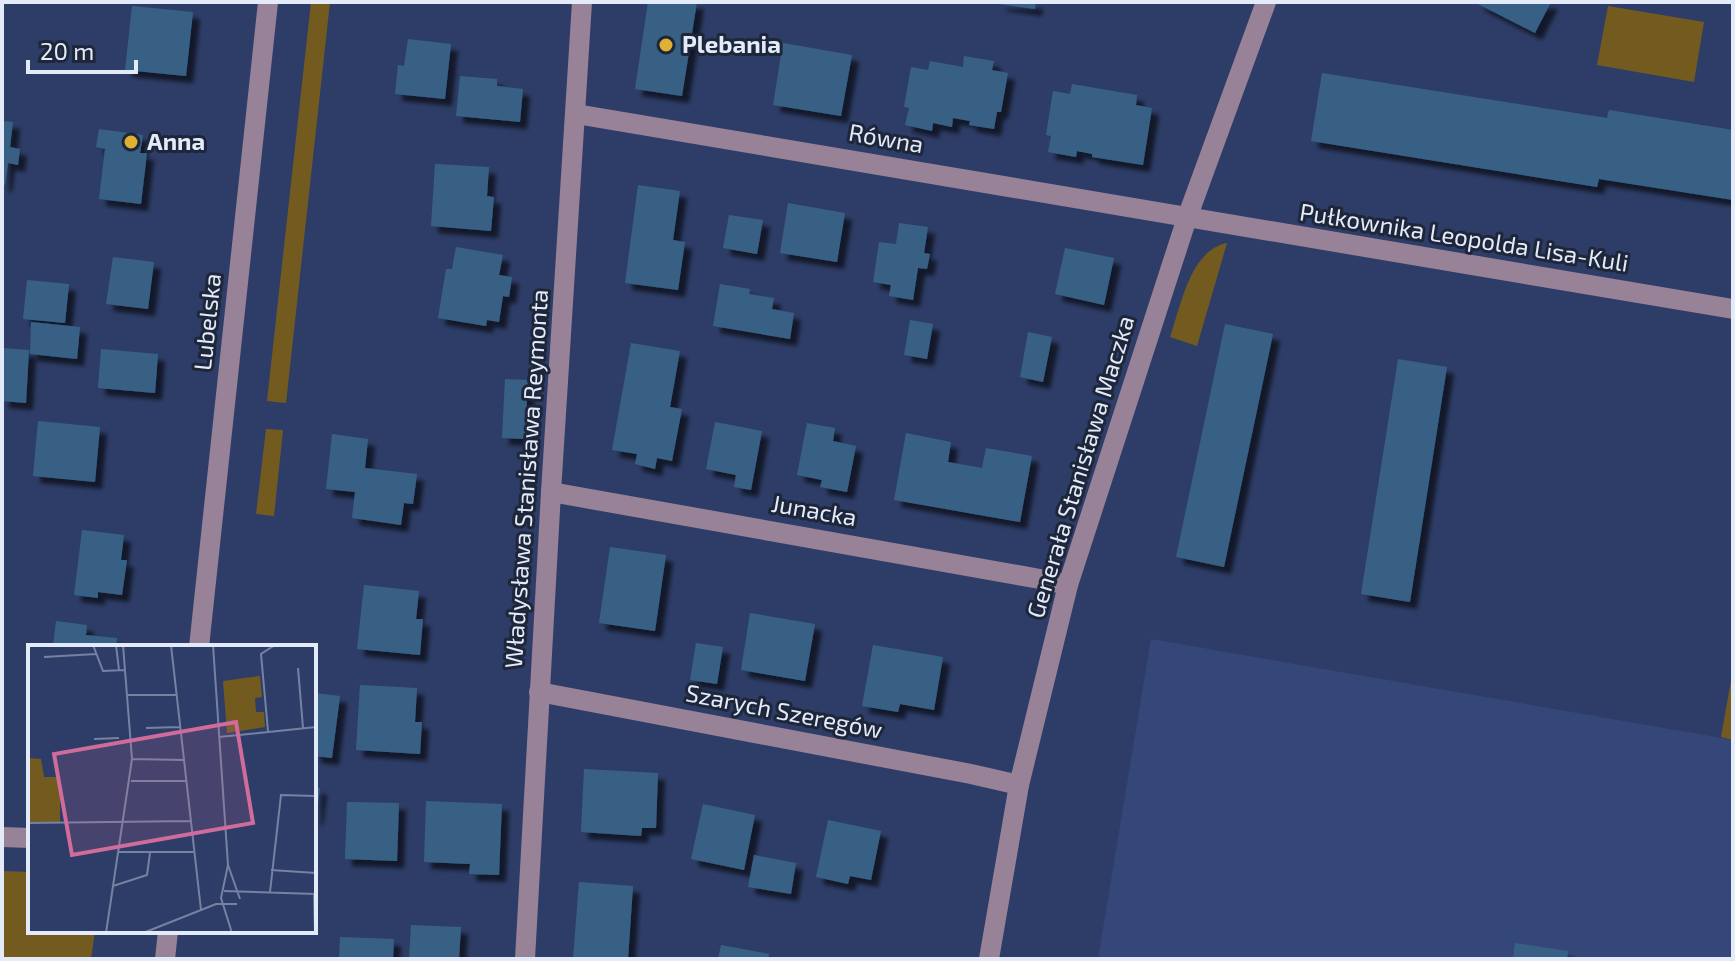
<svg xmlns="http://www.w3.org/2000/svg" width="1735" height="961" font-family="'Exo 2',sans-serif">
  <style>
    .built { fill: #354778 }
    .green { fill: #735b20 }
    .building { fill: #386185; filter: url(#shadow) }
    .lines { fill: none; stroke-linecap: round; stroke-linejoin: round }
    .minor { stroke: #988298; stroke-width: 20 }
    .poi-dot { fill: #dfb034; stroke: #1e2639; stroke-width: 3 }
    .labels { text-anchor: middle; stroke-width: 6; stroke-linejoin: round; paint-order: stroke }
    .poi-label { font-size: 24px; font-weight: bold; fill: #e3eafa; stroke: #1e2639; text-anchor: start }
    .street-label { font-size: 24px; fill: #e3eafa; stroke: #1e2639 }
    .inset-road { fill: none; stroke: #7682a2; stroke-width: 2 }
    .view { fill: #cf6c9b; fill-opacity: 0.15; stroke: #cf6c9b; stroke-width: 4 }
    .inset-edge { fill: none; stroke: #e3eafa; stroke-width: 4 }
  </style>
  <defs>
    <filter id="shadow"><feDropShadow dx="7" dy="7" stdDeviation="2" flood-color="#0009"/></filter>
  </defs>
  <rect width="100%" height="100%" fill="#2e3d67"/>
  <!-- built -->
  <path class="built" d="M1151 639 1733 740V959H1098Z"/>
  <!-- green -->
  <g class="green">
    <path d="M311 2H330L286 403 267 401Z"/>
    <path d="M1608 6 1704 22 1694 82 1597 65Z"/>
    <path d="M1227 243 1197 346 1170 337C1181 306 1190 250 1227 243Z"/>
    <path d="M266 429 283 430 274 516 256 514Z"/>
    <path d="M1733 669V740L1721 737Z"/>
    <path d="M2 871 30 872V931H95L91 959H2Z"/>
  </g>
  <!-- building -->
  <g class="building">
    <path d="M648 2H697L682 96 635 89Z"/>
    <path d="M999 2H1036L1035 9 999 4Z"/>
    <path d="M1474 2H1551L1535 33Z"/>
    <path d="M132 6 193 12 186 76 125 70Z"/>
    <path d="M408 39 451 44 445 99 395 94 398 65 404 66Z"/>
    <path d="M783 43 852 55 841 116 773 105Z"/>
    <path d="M964 56 994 61 992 70 1008 73 1001 112H997L994 129 969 125 970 121 953 118 952 127 933 123 932 131 905 125 909 108 904 107 911 67 928 70 930 61 963 67Z"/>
    <path d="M1322 73 1607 118 1609 110 1733 130V200L1599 179 1597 187 1311 141Z"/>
    <path d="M460 76 497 79V86L523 89 520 122 456 116Z"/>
    <path d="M1072 84 1137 95 1136 105 1152 108 1143 165 1092 157V154L1077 151 1076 157 1048 152 1051 136 1046 135 1053 91 1070 94Z"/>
    <path d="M2 121 13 122 10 147 20 149 18 165 8 163 5 185H2Z"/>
    <path d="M99 129 143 135 140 153H147L141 204 99 199 105 149 96 147Z"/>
    <path d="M435 164 489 167 487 196 494 197 491 231 431 226Z"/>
    <path d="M638 185 680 191 673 240 685 242 678 290 625 283Z"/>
    <path d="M788 203 845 213 837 262 780 253Z"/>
    <path d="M729 215 763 220 757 254 723 248Z"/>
    <path d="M899 223 928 227 924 253 930 254 927 269 918 268 913 300 889 296 891 285 873 282 879 242 896 244Z"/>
    <path d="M456 247 503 255 499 275 512 277 509 297 503 296 499 322 487 320 486 326 438 318 446 269H452Z"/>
    <path d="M1065 248 1114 258 1104 305 1055 294Z"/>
    <path d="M113 257 154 262 148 309 106 304Z"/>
    <path d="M27 280 69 284 65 323 23 319Z"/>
    <path d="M720 284 750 289 749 294 774 298 772 309 794 313 790 339 713 326Z"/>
    <path d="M910 320 933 324 927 359 904 355Z"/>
    <path d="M31 322 80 327 77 359 30 354Z"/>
    <path d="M1225 324 1273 334 1224 567 1176 557Z"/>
    <path d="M1028 332 1052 337 1043 382 1020 377Z"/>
    <path d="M631 343 680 351 670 407 682 409 672 461 657 458 655 469 635 464 637 454 612 450Z"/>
    <path d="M2 348 29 350 26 403 2 401Z"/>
    <path d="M101 349 158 354 155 393 98 388Z"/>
    <path d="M1398 359 1447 367 1410 602 1361 594Z"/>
    <path d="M505 379 528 380 525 439 502 438Z"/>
    <path d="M38 421 100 427 95 482 33 476Z"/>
    <path d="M715 422 762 431 751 490 734 487 736 475 706 469Z"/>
    <path d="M807 423 835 428 833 441 856 446 847 492 820 487 822 480 797 475Z"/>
    <path d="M906 433 951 442 948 462 982 468 986 448 1032 456 1020 522 894 500Z"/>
    <path d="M332 434 368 439 365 468 417 474 413 504 404 503 401 525 352 518 355 492 326 489Z"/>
    <path d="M82 530 124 535 121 560H127L122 595 98 592V598L74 595Z"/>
    <path d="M610 547 666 555 655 631 599 623Z"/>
    <path d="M364 585 419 591 416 619H423L420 655 357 649Z"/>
    <path d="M750 613 815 624 805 681 741 670Z"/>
    <path d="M56 621 87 625 86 635 117 638 116 647H53Z"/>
    <path d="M696 643 723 647 717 684 690 680Z"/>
    <path d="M873 645 943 657 934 710 900 704 898 712 862 706Z"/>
    <path d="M360 685 417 688 415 722H422L420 754 356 750Z"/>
    <path d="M314 693 340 696 332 758 314 756Z"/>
    <path d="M584 769 658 773 656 828H642L641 836 581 832Z"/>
    <path d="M314 787 320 788 316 819H314Z"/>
    <path d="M426 801 502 804 499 875 469 874 470 864 424 862Z"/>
    <path d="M347 802 399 803 397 861 345 859Z"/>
    <path d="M703 804 755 815 744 870 691 859Z"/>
    <path d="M828 820 881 831 871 880 850 876 848 884 816 877Z"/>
    <path d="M754 855 796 863 791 894 748 887Z"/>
    <path d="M579 882 633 886 628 959H573Z"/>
    <path d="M411 925 461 927 459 959H409Z"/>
    <path d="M340 937 394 939 393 959H339Z"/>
    <path d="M1515 943 1568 951 1567 959H1513Z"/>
    <path d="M721 945 769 954 768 959H718Z"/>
  </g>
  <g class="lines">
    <!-- minor -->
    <g class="minor">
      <path d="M576 114 1733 309"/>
      <path d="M551 492 1040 579 1068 585"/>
      <path d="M199 647 268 2"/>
      <path d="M539 692 971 774 1019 785"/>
      <path d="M2 837 30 838"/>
      <path d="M165 959 168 931"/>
      <path d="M525 959 551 492 582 2"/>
      <path d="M989 959 1019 785 1068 585 1187 218 1266 2"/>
    </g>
  </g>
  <!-- markers -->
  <g class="poi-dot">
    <circle cx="666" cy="45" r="8"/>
    <circle cx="131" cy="142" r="8"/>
  </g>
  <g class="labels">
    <!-- poi labels -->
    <g class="poi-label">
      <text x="682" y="53">Plebania</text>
      <text x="147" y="150">Anna</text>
    </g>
    <!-- street labels -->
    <g class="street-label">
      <text transform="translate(886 139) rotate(10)" y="8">Równa</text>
      <text transform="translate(1464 238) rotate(9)" y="8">Pułkownika Leopolda Lisa-Kuli</text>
      <text transform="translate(208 322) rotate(-84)" y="8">Lubelska</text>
      <text transform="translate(1081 467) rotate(-73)" y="8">Generała Stanisława Maczka</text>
      <text transform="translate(527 479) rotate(-86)" y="8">Władysława Stanisława Reymonta</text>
      <text transform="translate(814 511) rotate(10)" y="8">Junacka</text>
      <text transform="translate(784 712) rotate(11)" y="8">Szarych Szeregów</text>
    </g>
  </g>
  <!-- overview -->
  <g transform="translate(28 645)">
    <rect width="288" height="288" fill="#2e3d67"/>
    <path d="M232 31 234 52 227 53 228 67H236L237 82 199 88 195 36ZM0 113 13 114 16 132H32V177L0 178Z" fill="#735b20"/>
    <path class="inset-road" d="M65 0 75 26 97 25M88 0 91 25M143 0 173 265M185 0 200 220 193 253 204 288M16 12 68 9M270 23 275 83M100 50H148M118 83 152 82M240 86 233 9 247 0M191 92 288 82M66 94 91 93M104 114 156 115M103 136H159M0 178 163 176M91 207H167M200 220 212 254M243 225 288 228M85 241 119 230 122 208M196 246 288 249M242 247 253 150 288 151M286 249 287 288M78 288 104 114 95 0M115 288 188 259H209"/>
    <path class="view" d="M208 77 225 178 44 210 26 109Z"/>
    <rect width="288" height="288" class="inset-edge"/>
  </g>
  <!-- border -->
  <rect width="1735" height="961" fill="none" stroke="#e3eafa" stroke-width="8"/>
  <!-- scale -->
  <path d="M28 60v12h108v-12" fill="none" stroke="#e3eafa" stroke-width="4"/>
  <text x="40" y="60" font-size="24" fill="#e3eafa" stroke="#1e2639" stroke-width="6" paint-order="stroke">20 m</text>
</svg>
